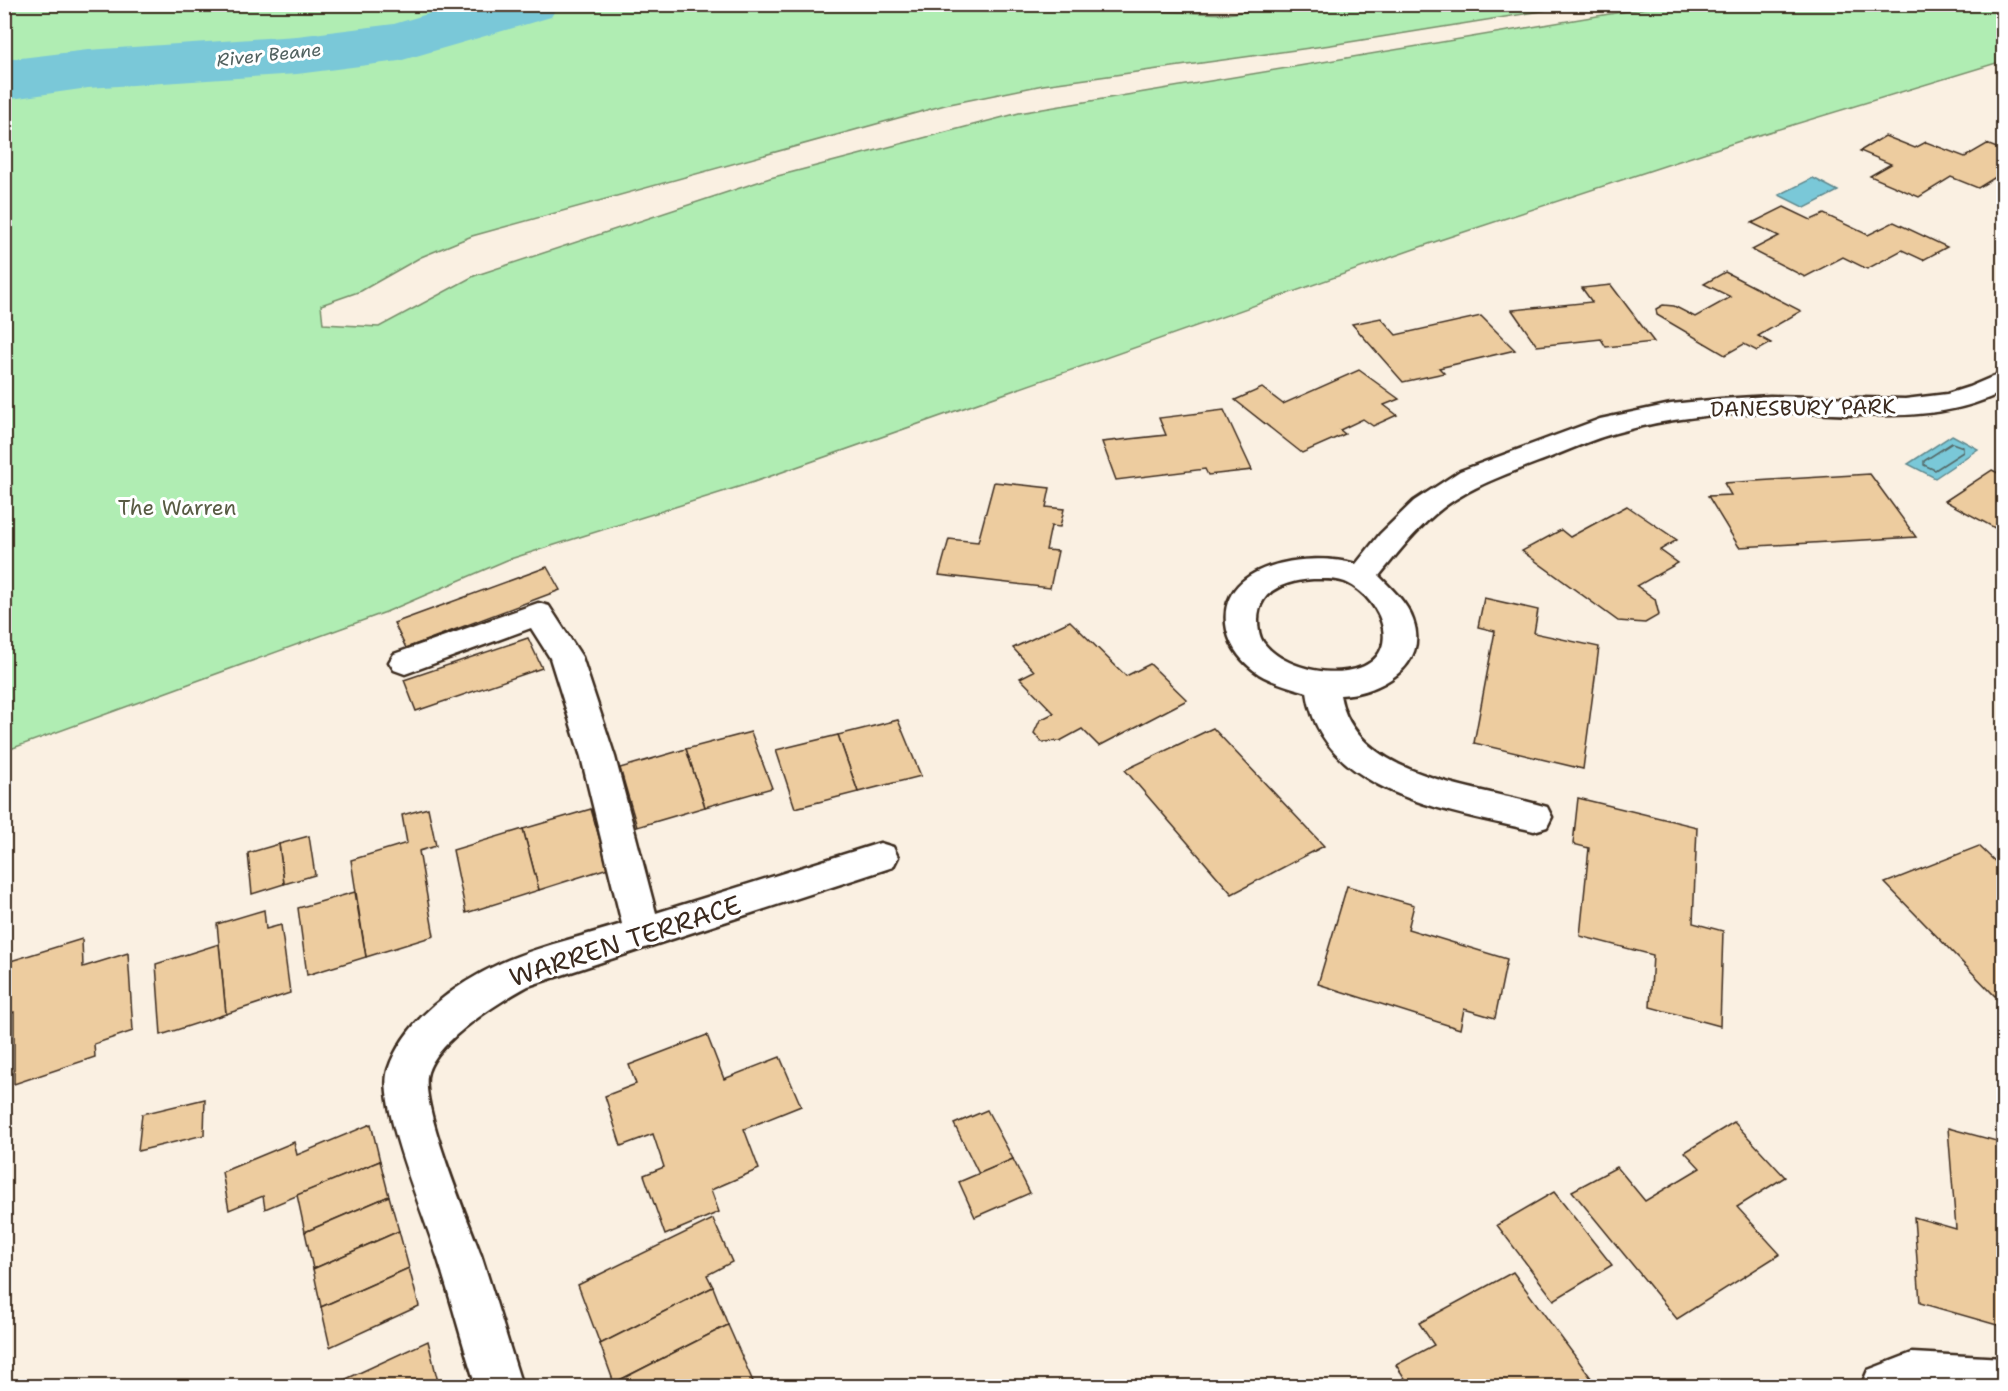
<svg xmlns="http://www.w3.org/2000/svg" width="2008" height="1391" font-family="'Shantell Sans',sans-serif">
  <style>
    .green { fill: #b0edb3; stroke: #768c68; stroke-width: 1.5 }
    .water { fill: #7ac8d8; stroke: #61898e; stroke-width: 1.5 }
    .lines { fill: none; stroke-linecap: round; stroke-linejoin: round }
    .shore { stroke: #546968; stroke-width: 1.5 }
    .river { fill: #7ac8d8; fill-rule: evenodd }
    .building { fill: #edcc9f; stroke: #3b2a1e; stroke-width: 1.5 }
    .minor-casing { stroke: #3b2a1e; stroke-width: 5 }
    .minor { fill: #fff; fill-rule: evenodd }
    .labels { text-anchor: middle; stroke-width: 6; stroke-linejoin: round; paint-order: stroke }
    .far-water-label { font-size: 18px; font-style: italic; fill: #51615f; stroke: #fff }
    .street-label { font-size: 21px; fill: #3b2a1e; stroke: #fff }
    .park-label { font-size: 21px; fill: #585b43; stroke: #fff }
    .near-street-label { font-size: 26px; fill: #3b2a1e; stroke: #fff }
  </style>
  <rect width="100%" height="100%" fill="#faf0e2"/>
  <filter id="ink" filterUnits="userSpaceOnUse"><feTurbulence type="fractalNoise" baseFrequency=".0167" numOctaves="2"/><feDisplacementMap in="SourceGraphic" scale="12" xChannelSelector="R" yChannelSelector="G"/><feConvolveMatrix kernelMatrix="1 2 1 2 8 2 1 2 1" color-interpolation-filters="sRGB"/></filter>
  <g filter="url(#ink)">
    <!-- green -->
    <g class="green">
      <path d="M5 4H499V5L419 26 309 44 50 66 32 64 5 66Z"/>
      <path d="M1014 5 1226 14 1296 4 1579 5 1331 45 1043 85 945 105 472 236 421 257 361 291 321 305 323 324 379 327 474 276 770 178 1019 113 1663 5H2003V61L1746 139 1440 240 754 482 507 560 386 612 5 751V88L29 84 299 64 410 44 550 5Z"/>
    </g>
    <!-- water -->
    <g class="water">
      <path d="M1813 178 1838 191 1805 208 1779 195Z"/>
      <path d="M1952 435 1978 449 1935 478 1908 464Z"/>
    </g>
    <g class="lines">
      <!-- shore -->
      <path class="shore" d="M1952 443 1963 447V452L1935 470 1924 465V461Z"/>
      <!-- river -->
      <path class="river" d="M461 4H559L551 17 399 61 297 74 88 88 4 100V60L88 50 297 36 394 24Z"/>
    </g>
    <!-- building -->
    <g class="building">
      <path d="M1885 136 1915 148 1926 142 1965 157 1987 144 2004 151V172L1978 188 1951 177 1919 197 1870 176 1891 164 1860 151Z"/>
      <path d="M1784 207 1811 220 1824 214 1868 235 1894 222 1947 247 1923 260 1902 250 1867 269 1843 257 1805 277 1752 250 1779 236 1752 223Z"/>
      <path d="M1725 272 1801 311 1758 336 1771 343 1757 351 1744 344 1725 355 1657 315 1656 309 1663 305 1674 306 1695 317 1731 297 1704 284Z"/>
      <path d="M1611 285 1654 342 1606 347 1601 339 1537 346 1512 310 1592 302 1582 288Z"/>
      <path d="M1481 316 1515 350 1439 368 1444 373 1403 382 1352 324 1381 318 1396 335Z"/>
      <path d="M1359 370 1399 399 1384 405 1397 415 1373 426 1363 419 1340 430 1345 434 1302 453 1235 400 1262 388 1283 404Z"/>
      <path d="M1224 410 1252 470 1208 475 1205 469 1116 480 1102 442 1166 435 1159 418Z"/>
      <path d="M1992 470 2004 476V533L1945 501Z"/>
      <path d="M1870 474 1916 537 1739 547 1708 496 1731 495 1724 483Z"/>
      <path d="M994 482 1050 488 1046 507 1064 509 1060 527 1051 526 1046 550 1058 551 1050 588 939 575 949 539 978 542Z"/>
      <path d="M1627 506 1677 540 1660 550 1678 563 1637 586 1655 599 1659 615 1645 623 1618 621 1522 551 1561 530 1570 537Z"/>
      <path d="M547 567 560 590 406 648 394 623Z"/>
      <path d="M1484 598 1538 610 1534 633 1599 647 1583 769 1474 743 1495 631 1478 627Z"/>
      <path d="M1070 621 1126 676 1150 664 1187 700 1099 746 1082 729 1060 741 1042 742 1034 733 1040 720 1054 713 1020 678 1034 671 1013 648Z"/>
      <path d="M528 638 542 668 416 711 404 680Z"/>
      <path d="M898 720 921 776 858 792 838 735Z"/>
      <path d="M1213 728 1324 846 1232 894 1125 770Z"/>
      <path d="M751 732 772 788 705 807 686 749Z"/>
      <path d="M838 735 858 792 795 808 776 750Z"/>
      <path d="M686 749 705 807 637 827 620 768Z"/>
      <path d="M1578 798 1697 827 1693 923 1723 931 1720 1026 1650 1007 1653 955 1580 936 1589 848 1573 844Z"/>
      <path d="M428 808 436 846 419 851 434 936 366 957 351 860 407 843 402 815Z"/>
      <path d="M591 809 608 868 539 890 523 829Z"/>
      <path d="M523 829 539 890 466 913 453 850Z"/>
      <path d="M309 836 315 875 284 884 279 844Z"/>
      <path d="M279 844 284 884 252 894 248 853Z"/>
      <path d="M1979 846 2004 870V992L1995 996 1885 883Z"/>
      <path d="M1347 886 1414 905 1408 929 1507 959 1495 1018 1464 1009 1460 1029 1318 984Z"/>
      <path d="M355 892 366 957 307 975 298 908Z"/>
      <path d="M264 910 266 929 281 925 290 993 226 1014 217 924Z"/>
      <path d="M82 939 83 967 128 953 133 1031 94 1044 95 1057 14 1084V1012L4 1015V963Z"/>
      <path d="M219 944 226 1014 161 1035 156 964Z"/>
      <path d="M707 1035 724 1079 780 1057 801 1106 744 1129 759 1169 711 1190 719 1212 665 1235 644 1175 664 1167 653 1134 621 1146 605 1096 636 1084 629 1065Z"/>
      <path d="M205 1099 204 1135 138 1151 142 1114Z"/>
      <path d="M987 1110 1013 1159 979 1174 954 1124Z"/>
      <path d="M1734 1122 1785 1177 1737 1207 1780 1254 1677 1319 1572 1191 1617 1167 1645 1201 1700 1168 1685 1152Z"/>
      <path d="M371 1124 380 1161 265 1209 263 1196 229 1210 222 1172 294 1142 297 1155Z"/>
      <path d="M1948 1128 2004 1143V1327L1920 1303 1914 1217 1956 1229Z"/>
      <path d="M1013 1159 1030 1193 975 1217 959 1182Z"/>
      <path d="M380 1161 389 1196 305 1232 297 1195Z"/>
      <path d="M1554 1192 1612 1265 1554 1300 1497 1225Z"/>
      <path d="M389 1196 399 1231 313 1269 305 1232Z"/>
      <path d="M713 1219 732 1262 707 1275 713 1287 600 1344 578 1285Z"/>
      <path d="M399 1231 409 1268 321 1307 313 1269Z"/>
      <path d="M409 1268 419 1306 330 1347 321 1307Z"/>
      <path d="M1513 1272 1597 1386H1410L1396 1365 1434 1345 1419 1323Z"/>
      <path d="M713 1287 728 1325 614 1383 600 1344Z"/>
      <path d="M728 1325 755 1386H615L614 1383Z"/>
      <path d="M428 1341 439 1386H331Z"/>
    </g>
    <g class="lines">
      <!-- minor casing -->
      <g class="minor-casing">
        <g id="minor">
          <path d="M2004 372V391C1933 428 1848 412 1771 412 1721 413 1668 418 1619 432 1591 439 1565 452 1538 462 1501 476 1464 489 1434 515 1413 533 1396 555 1379 576 1392 589 1407 603 1413 620 1430 666 1378 694 1340 695 1355 780 1481 786 1547 807L1552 817 1547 827 1534 831C1452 811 1321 795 1307 692 1291 687 1274 683 1259 674 1244 664 1231 649 1227 630 1213 562 1311 551 1356 564L1380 534 1414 501 1460 471 1600 419 1671 404 1721 399 1770 396 1905 399 1947 394 1969 387ZM1313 579C1323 579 1335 578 1345 582 1386 600 1406 663 1346 671 1319 675 1280 665 1263 642 1259 636 1258 627 1258 620 1258 589 1287 581 1313 579Z"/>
          <path d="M538 603 549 606 582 657 615 757 656 913 880 843 893 847 898 857 893 867 528 986C499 1002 439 1039 428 1072 418 1102 468 1219 481 1255 495 1298 508 1342 522 1386H476C462 1343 451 1299 437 1256 425 1217 377 1104 388 1070 404 1020 456 984 501 963 536 947 584 936 622 924L581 757 550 658 531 628 405 674 394 670 389 662 394 654Z"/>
          <path d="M1912 1353 2004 1358V1386H1861L1868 1370Z"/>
        </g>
      </g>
      <!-- minor -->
      <use href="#minor" class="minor"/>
    </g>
  </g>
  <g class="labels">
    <!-- far-water labels -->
    <g class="far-water-label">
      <text transform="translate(269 55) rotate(-6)" y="6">River Beane</text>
    </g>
    <!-- street labels -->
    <g class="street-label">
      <text transform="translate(1803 408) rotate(-1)" y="7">DANESBURY PARK</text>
    </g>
    <!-- park labels -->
    <g class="park-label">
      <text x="177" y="515">The Warren</text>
    </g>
    <!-- near-street labels -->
    <g class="near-street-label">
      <text transform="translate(625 941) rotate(-18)" y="9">WARREN TERRACE</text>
    </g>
  </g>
  <!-- margin -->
  <rect width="2008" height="1391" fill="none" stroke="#fff" stroke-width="24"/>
  <rect x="12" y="12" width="1984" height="1367" fill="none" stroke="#3b2a1e" stroke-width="2" filter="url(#ink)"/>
</svg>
